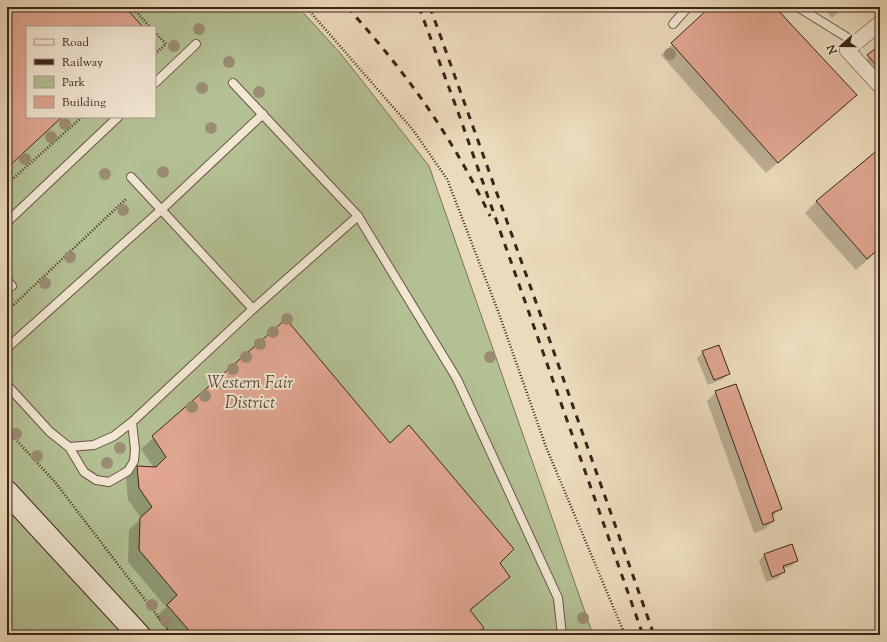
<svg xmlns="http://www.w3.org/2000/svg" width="887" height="642" font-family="'Sorts Mill Goudy',serif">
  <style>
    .green { fill: #b3c093; stroke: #787257; fill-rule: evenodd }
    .shadow { fill: #0003 }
    .building { fill: #e1a792; stroke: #3c251b }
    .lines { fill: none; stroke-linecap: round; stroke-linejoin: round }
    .service-casing { stroke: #685243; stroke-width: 10 }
    .minor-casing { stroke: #685243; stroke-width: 16 }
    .secondary-casing { stroke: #3c251b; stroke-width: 24 }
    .path { stroke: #3c251b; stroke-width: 2.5; stroke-dasharray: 1 2; stroke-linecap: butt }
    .service { stroke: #f2e7d3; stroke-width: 8 }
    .minor { stroke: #f2e7d3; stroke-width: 15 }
    .secondary { stroke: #f2e7d3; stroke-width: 22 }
    .rail { stroke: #3c251b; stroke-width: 3; stroke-dasharray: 7 7; stroke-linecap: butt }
    .tree { fill: #9b8c74 }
    .labels { text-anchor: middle; stroke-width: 4; stroke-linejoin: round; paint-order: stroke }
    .park-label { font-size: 17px; font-style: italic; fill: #5a4c39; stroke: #f2e7d3 }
  </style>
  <rect width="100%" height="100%" fill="#ebdabb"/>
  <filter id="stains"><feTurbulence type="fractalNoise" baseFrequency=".005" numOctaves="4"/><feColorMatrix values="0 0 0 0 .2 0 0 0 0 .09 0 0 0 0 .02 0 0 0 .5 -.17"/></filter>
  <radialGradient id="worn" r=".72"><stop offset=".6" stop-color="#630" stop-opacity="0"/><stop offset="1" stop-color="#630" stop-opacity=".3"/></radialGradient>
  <!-- green -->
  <path class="green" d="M7 7H298L341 54 429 166 593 635H7ZM27 27H155V117H27Z"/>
  <!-- shadow -->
  <g class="shadow">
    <path d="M712 7H774L856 95 844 107 766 173 661 55Z"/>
    <path d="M822 7H844L832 18Z"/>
    <path d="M880 47V92L857 68Z"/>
    <path d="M880 149V258L875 253 856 270 805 213 816 202Z"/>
    <path d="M286 320 390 445 499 563 508 576 470 611 475 635H172L156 617 166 607 128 562 129 530 141 518 128 500 126 478 137 467 154 468 141 449Z"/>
    <path d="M703 352 729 373 723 379 708 385 697 358Z"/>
    <path d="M716 392 781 509 772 517 773 521 765 529 754 533 707 401Z"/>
    <path d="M764 555 797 561 791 566 783 569 784 572 778 578 766 582 759 561Z"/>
  </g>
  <!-- building -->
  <g class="building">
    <path d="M7 7H125L143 27H27V117H62L7 168Z"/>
    <path d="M710 7H775L857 95 778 163 671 43Z"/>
    <path d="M880 45V69L867 55Z"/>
    <path d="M880 148V248L867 259 816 201Z"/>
    <path d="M286 319 390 443 409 425 514 549 500 563 510 577 470 610 484 628 476 635H193L167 605 177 595 139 550 140 518 152 507 139 488 137 466 156 467 166 457 152 436Z"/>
    <path d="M719 345 730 374 714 380 702 351Z"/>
    <path d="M736 384 782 509 772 513 774 521 763 525 715 391Z"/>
    <path d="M792 544 798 561 783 566 785 572 772 577 764 554Z"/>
  </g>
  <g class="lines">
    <!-- service casing -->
    <g class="service-casing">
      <g id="service">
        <path d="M798 7 856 43"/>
        <path d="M673 24 688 7"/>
        <path d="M155 83 196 44"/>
        <path d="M131 177 253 309"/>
        <path d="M358 216 457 379 558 598 562 635"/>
        <path d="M7 222 118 117"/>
        <path d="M7 280 12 286"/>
        <path d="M7 348 161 210 263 114"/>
        <path d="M7 385 50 432 69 447 84 472 96 480 109 482 128 471 134 461 135 449 132 422 253 309 358 216 233 83"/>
        <path d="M69 447 94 445 114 436 132 422"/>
      </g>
    </g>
    <!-- minor casing -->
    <g class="minor-casing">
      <path id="minor" d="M880 23 847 50 880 86"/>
    </g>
    <!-- secondary casing -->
    <g class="secondary-casing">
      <path id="secondary" d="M7 492 139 635"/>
    </g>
    <!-- path -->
    <g class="path">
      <path d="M132 7 150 27"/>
      <path d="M306 7 413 130 447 179 498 311 546 447 625 635"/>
      <path d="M155 32 166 44 155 54"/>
      <path d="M7 184 82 117"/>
      <path d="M7 311 126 199"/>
      <path d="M7 430 55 482 172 635"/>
    </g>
    <!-- service -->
    <use href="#service" class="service"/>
    <!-- minor -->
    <use href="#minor" class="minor"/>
    <!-- secondary -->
    <use href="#secondary" class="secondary"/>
    <!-- rail -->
    <g class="rail">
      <path d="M347 7C406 72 452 136 490 216"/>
      <path d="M419 7 458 112 643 635"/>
      <path d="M430 7 551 344 654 635"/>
    </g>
  </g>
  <!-- trees -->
  <g class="tree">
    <circle cx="199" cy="29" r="6"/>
    <circle cx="174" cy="46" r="6"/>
    <circle cx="670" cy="54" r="6"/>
    <circle cx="229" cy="62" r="6"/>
    <circle cx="202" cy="88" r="6"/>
    <circle cx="259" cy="92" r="6"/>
    <circle cx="65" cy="124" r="6"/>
    <circle cx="211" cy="128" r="6"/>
    <circle cx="51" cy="137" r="6"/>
    <circle cx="25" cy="159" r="6"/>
    <circle cx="163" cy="172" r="6"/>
    <circle cx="105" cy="174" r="6"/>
    <circle cx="123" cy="210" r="6"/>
    <circle cx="70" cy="257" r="6"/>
    <circle cx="45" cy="283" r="6"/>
    <circle cx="287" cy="319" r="6"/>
    <circle cx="273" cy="332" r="6"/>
    <circle cx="260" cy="344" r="6"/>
    <circle cx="246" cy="357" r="6"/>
    <circle cx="490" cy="357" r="6"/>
    <circle cx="233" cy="369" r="6"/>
    <circle cx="219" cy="383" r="6"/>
    <circle cx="205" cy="396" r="6"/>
    <circle cx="192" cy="407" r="6"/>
    <circle cx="16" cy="434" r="6"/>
    <circle cx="120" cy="448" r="6"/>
    <circle cx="37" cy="456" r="6"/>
    <circle cx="107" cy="463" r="6"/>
    <circle cx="152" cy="605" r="6"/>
    <circle cx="583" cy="618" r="6"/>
    <circle cx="166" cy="621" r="6"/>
  </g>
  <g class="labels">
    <!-- park labels -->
    <g class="park-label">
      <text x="250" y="388">Western Fair<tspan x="250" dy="20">District</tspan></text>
    </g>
  </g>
  <!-- margin -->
  <rect width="887" height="642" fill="none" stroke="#ebdabb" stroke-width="24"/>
  <rect x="8" y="8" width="871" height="626" fill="none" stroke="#3c251b" stroke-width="2"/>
  <rect x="12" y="12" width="863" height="618" fill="none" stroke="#3c251b"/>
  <!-- legend -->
  <rect x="26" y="26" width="130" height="92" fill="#f2e7d3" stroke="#a99989"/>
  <rect x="34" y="39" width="20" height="6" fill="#f2e7d3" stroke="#a99989"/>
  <text x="62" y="46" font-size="12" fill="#3c251b">Road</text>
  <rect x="34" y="59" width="20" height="6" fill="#3c251b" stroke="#a99989"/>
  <text x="62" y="66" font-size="12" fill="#3c251b">Railway</text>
  <rect x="34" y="76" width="20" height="12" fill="#b3c093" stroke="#a99989"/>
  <text x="62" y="86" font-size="12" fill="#3c251b">Park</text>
  <rect x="34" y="96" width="20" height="12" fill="#e1a792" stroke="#a99989"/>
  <text x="62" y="106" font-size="12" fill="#3c251b">Building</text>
  <!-- north arrow -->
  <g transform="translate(841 46) rotate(249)" stroke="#f2e7d3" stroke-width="3" paint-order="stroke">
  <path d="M0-3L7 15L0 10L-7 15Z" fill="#3c251b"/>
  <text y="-6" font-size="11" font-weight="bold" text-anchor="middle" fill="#3c251b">N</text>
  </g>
  <rect width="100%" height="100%" filter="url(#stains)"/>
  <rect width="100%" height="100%" fill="url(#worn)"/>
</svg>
